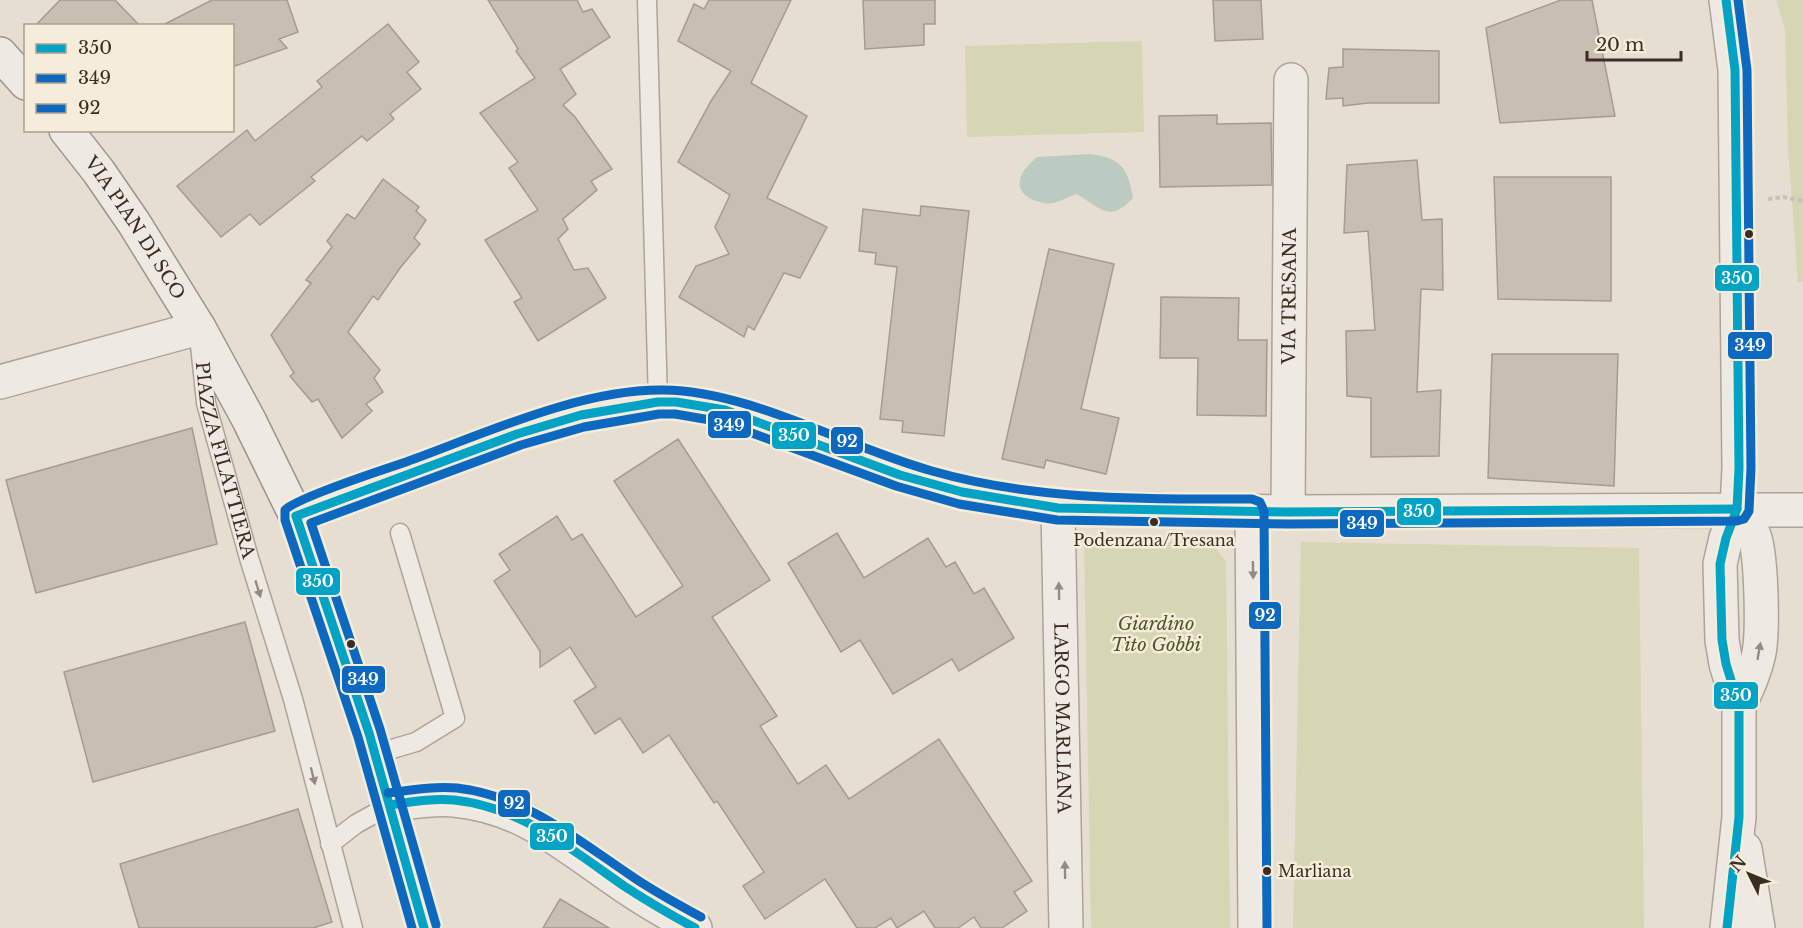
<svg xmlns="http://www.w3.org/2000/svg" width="1803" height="928" font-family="'Libre Baskerville',serif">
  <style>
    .green { fill: #d6d5b4 }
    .water { fill: #bccbc1 }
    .building { fill: #c9beb2; stroke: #a69b90; stroke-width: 1.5 }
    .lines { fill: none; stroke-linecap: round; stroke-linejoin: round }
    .lane-casing { stroke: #aca499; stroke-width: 21 }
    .street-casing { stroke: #aca499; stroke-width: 36 }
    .secondary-casing { stroke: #9b948a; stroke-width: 36 }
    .path { stroke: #c7c1b9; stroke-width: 4; stroke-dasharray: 4.5 3; stroke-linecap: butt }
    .lane { stroke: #eeeae3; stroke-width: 18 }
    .street { stroke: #eeeae3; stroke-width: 33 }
    .secondary { stroke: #eeeae3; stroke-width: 33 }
    .bus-1-casing { stroke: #f5ecd9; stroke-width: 14 }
    .bus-2-casing { stroke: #f5ecd9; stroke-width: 14 }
    .bus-3-casing { stroke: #f5ecd9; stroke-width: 14 }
    .bus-1 { stroke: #03a3c5; stroke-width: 9 }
    .bus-2 { stroke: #0c69bf; stroke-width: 9 }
    .bus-3 { stroke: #0c69bf; stroke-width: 9 }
    .oneway { fill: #948c82 }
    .bus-dot { fill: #3b2d21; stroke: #f5ecd9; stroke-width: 2 }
    .labels { text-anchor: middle; stroke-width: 5; stroke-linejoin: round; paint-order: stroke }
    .bus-label { font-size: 16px; fill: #3b2d21; stroke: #f5ecd9 }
    .street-label { font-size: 18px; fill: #3b2d21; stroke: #f5ecd9 }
    .park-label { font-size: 18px; font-style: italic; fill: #4c5729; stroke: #f5ecd9 }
    .line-badge { stroke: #f5ecd9; stroke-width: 2 }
    .badge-label { font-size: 16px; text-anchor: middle; font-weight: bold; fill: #fff }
  </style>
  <rect width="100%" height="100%" fill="#e6dfd1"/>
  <!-- green -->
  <g class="green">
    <path d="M1776 0H1803V282L1798 283 1788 148 1785 29Z"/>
    <path d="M1142 41 1144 132 967 137 965 46Z"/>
    <path d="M1084 539 1212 543 1226 562 1230 928H1091Z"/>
    <path d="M1301 542 1639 548 1644 928H1293Z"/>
  </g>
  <!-- water -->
  <path class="water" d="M1090 154C1121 158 1128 168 1133 198 1110 223 1101 209 1077 194 1069 196 1062 201 1054 203 1041 205 1016 197 1020 180 1021 171 1031 163 1037 157Z"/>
  <!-- building -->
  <g class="building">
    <path d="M60 0H115L140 26H35Z"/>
    <path d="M212 0H287L298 32 279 39 287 48 232 67V26H161Z"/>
    <path d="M488 0H577L583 12 592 9 610 37 560 69 576 94 563 105 575 117 612 169 591 181 597 190 563 219 568 229 558 239 574 270 588 268 606 298 538 341 514 302 522 298 485 240 538 210 509 168 518 162 480 113 535 78 516 51 518 49Z"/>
    <path d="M709 0H791L751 83 807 116 767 198 827 227 800 278 784 273 754 330 748 326 744 337 679 297 696 266 729 254 715 227 730 195 678 162 711 101 731 71 678 41 694 4 704 9Z"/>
    <path d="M863 0H935V24H924V45L865 49Z"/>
    <path d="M1213 0H1261L1263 39 1215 41Z"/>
    <path d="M1561 0H1592L1615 116 1500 123 1486 28Z"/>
    <path d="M388 24 419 62 407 72 421 89 390 114 394 119 367 141 362 136 311 177 315 181 260 225 250 214 221 237 177 186 247 130 255 141 322 87 317 81Z"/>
    <path d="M1343 49 1439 51V103H1368L1343 106V98L1326 99 1329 68 1343 67Z"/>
    <path d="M1217 115V124L1271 123 1272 185 1160 187 1159 116Z"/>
    <path d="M1417 160 1422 220 1442 219 1443 290 1421 289 1417 392 1441 390 1439 456 1371 457V398L1347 396 1346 331 1375 330 1368 231 1344 233 1347 165Z"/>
    <path d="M1494 177H1611V301L1498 299Z"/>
    <path d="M383 179 419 207 416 211 426 220 414 238 420 244 400 268 378 300 373 296 348 332 380 370 374 378 383 392 366 404 372 411 342 438 318 399 312 402 290 376 294 373 271 335 311 283 306 280 332 247 327 241 347 214 355 219Z"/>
    <path d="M921 206 969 211 944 436 902 432 903 421 880 419 897 267 875 264 876 253 859 251 863 209 920 216Z"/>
    <path d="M1049 249 1114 264 1081 409 1119 418 1106 474 1046 460 1044 468 1002 459Z"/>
    <path d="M1161 297 1239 298 1238 340H1267L1266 416 1197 415 1198 358H1160Z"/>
    <path d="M1492 354H1618L1614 486 1488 478Z"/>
    <path d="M192 428 217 544 36 593 6 480Z"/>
    <path d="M678 439 770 580 712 617 777 716 760 726 798 784 826 765 849 799 939 739 1032 881 1014 892 1027 911 1002 928H981L974 917 958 928H935L924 911 897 928 891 918 875 928H857L825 879 765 919 743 886 764 872 717 801 714 803 669 735 643 753 620 718 595 734 574 701 596 687 570 647 540 667V651L494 581 510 570 499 554 557 516 572 540 582 534 636 617 683 586 614 481Z"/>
    <path d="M837 533 864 578 928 538 946 567 955 562 974 594 984 588 1014 638 959 671 952 659 893 694 860 640 841 652 788 563Z"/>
    <path d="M245 622 275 731 93 782 64 672Z"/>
    <path d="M298 809 332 922 313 928H139L120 864Z"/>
    <path d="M560 899 609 928H543Z"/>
  </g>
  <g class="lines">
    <!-- lane casing -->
    <g class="lane-casing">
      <g id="lane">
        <path d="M647 0 658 402"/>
        <path id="s1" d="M200 345 206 403 249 558 293 699 353 928"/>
        <path d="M375 754 416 742 455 718 400 533"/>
        <path d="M330 844 356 824 390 805"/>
      </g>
    </g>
    <!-- street casing -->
    <g class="street-casing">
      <g id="street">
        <path d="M1726 0 1735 70 1739 468 1737 509 1726 538 1720 564 1722 640 1726 664 1739 706V817L1727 928"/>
        <path d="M0 382 199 328"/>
        <path id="s2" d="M1058 508 1066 928"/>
        <path d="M1737 509C1743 517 1749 524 1753 533 1762 551 1763 632 1759 653 1755 672 1747 689 1739 706"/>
        <path d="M1252 511 1255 928"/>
        <path id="s3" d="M1288 512 1291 80"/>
        <path d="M296 516 517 434 581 415 621 407 658 402H676L725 410 900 475 962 492 1058 508 1288 512 1803 510"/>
        <path d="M390 805C411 802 433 798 454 800 520 806 561 842 613 878 639 897 667 913 695 928"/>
        <path d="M1745 849 1758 928"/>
      </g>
    </g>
    <!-- secondary casing -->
    <g class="secondary-casing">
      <g id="secondary">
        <path d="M0 54 26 83"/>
        <path id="s4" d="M66 130 99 172 134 223 199 328 249 420 296 516 369 733 424 928"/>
      </g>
    </g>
    <!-- path -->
    <path class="path" d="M1768 199 1783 197 1803 201"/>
    <!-- lane -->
    <use href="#lane" class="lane"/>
    <!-- street -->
    <use href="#street" class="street"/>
    <!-- secondary -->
    <use href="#secondary" class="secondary"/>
    <!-- bus-1 casing -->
    <g class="bus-1-casing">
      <g id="bus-1">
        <path d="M1726 0 1735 70 1739 468 1737 509 1726 538 1720 564 1722 640 1726 664 1739 706V817L1727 928"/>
        <path d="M390 805C411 802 433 798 454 800 521 807 571 849 624 886 647 901 671 915 695 928"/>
        <path d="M424 928 369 733 296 516 517 434 581 415 658 402H676L725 410 900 475 962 492 1058 508 1288 512 1737 509"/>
      </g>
    </g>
    <!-- bus-2 casing -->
    <g class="bus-2-casing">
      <path id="bus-2" d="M436 925 380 729 311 523 521 445 584 427 659 414H675L722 422 896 486 959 504 1057 520 1288 524 1737 521 1744 519 1749 511 1751 468 1747 70 1738 0"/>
    </g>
    <!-- bus-3 casing -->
    <g class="bus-3-casing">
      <g id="bus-3">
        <path d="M388 793C411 790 434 786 457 788 525 796 575 838 630 875 653 891 677 904 701 917"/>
        <path d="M412 928 358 737 285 520V510C296 498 385 469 406 462 484 434 580 389 663 390 752 391 845 447 932 471 1037 501 1144 499 1252 499L1260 502 1264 511 1267 928"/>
      </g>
    </g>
    <!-- bus-1 -->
    <use href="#bus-1" class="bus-1"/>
    <!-- bus-2 -->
    <use href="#bus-2" class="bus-2"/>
    <!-- bus-3 -->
    <use href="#bus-3" class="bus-3"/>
  </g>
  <!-- one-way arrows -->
  <defs><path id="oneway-solid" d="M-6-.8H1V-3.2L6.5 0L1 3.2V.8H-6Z" transform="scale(1.5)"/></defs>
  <g class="oneway">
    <use href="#oneway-solid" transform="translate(1253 570) rotate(89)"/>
    <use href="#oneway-solid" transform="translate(258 589) rotate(73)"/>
    <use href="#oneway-solid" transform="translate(1059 591) rotate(-91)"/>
    <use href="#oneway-solid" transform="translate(1759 651) rotate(-80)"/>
    <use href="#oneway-solid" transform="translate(313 776) rotate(76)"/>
    <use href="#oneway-solid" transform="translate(1065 870) rotate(-91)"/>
  </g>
  <!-- markers -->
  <g class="bus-dot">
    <circle cx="1749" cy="234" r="5"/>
    <circle cx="1154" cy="522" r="5"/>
    <circle cx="351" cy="644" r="5"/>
    <circle cx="1267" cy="871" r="5"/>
  </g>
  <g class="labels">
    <!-- bus labels -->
    <g class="bus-label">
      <text x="1154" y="546">Podenzana/Tresana</text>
      <text x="1278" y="877" text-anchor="start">Marliana</text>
    </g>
    <!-- street labels -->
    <g class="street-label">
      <text dy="6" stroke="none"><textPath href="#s4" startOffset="120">VIA PIAN DI SCO</textPath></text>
      <text dy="6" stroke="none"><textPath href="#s3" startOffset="216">VIA TRESANA</textPath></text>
      <text dy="6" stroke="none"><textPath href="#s1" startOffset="118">PIAZZA FILATTIERA</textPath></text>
      <text dy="6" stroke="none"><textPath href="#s2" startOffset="210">LARGO MARLIANA</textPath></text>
    </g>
    <!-- park labels -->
    <g class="park-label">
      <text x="1156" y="630">Giardino<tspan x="1156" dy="21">Tito Gobbi</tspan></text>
    </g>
  </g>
  <g class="line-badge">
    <rect x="1714" y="264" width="46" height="28" rx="6" fill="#03a3c5"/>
    <rect x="1727" y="331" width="46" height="29" rx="6" fill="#0c69bf"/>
    <rect x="707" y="410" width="45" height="29" rx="6" fill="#0c69bf"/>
    <rect x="771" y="421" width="46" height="29" rx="6" fill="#03a3c5"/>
    <rect x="830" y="426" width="34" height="29" rx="6" fill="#0c69bf"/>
    <rect x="1396" y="497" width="46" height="29" rx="6" fill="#03a3c5"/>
    <rect x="1339" y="509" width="46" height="29" rx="6" fill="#0c69bf"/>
    <rect x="295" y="567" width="46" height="29" rx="6" fill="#03a3c5"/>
    <rect x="1248" y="601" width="34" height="29" rx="6" fill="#0c69bf"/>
    <rect x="341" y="665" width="45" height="29" rx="6" fill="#0c69bf"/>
    <rect x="1713" y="681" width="46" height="29" rx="6" fill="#03a3c5"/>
    <rect x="497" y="789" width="34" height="29" rx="6" fill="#0c69bf"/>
    <rect x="529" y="822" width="46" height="29" rx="6" fill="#03a3c5"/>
  </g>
  <g class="badge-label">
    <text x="1737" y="284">350</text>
    <text x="1750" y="351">349</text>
    <text x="729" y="431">349</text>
    <text x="794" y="441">350</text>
    <text x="847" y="447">92</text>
    <text x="1419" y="517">350</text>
    <text x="1362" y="529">349</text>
    <text x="318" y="587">350</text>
    <text x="1265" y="621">92</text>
    <text x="363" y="685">349</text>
    <text x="1736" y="701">350</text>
    <text x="514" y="809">92</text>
    <text x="552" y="842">350</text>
  </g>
  <!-- legend -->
  <rect x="24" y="24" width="210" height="108" fill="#f5ecd9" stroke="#aba08f" stroke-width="1.5"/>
  <rect x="36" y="44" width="30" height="9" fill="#03a3c5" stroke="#aba08f" stroke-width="1.5"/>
  <text x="78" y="54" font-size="18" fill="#3b2d21">350</text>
  <rect x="36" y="74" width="30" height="9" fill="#0c69bf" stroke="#aba08f" stroke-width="1.5"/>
  <text x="78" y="84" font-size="18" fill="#3b2d21">349</text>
  <rect x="36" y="104" width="30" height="9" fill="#0c69bf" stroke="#aba08f" stroke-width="1.5"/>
  <text x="78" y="114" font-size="18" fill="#3b2d21">92</text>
  <!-- north arrow -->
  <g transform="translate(1749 874) rotate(313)" stroke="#f5ecd9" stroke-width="4.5" paint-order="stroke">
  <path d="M0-4.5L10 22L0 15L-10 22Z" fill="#3b2d21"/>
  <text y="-9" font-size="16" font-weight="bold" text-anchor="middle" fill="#3b2d21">N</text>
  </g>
  <!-- scale -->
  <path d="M1587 51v9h94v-9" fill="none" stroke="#3b2d21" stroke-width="3"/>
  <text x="1596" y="51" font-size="18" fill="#3b2d21" stroke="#f5ecd9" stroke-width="4.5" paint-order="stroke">20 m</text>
</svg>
